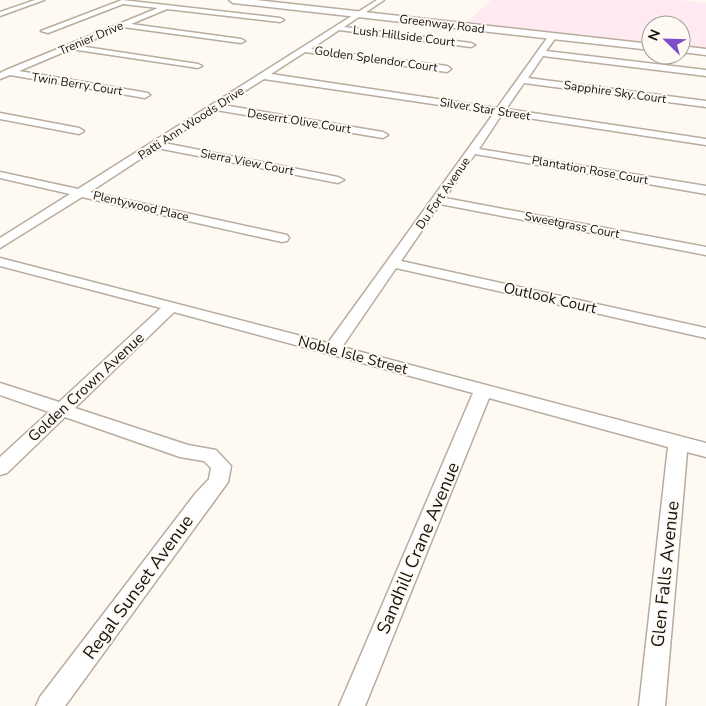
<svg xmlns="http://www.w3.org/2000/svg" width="706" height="706" font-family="'Nunito Sans',sans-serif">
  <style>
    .education { fill: #feeaf0 }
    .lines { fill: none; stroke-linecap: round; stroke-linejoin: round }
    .minor-casing { stroke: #b8ac9d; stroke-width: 3 }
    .tertiary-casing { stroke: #b8ac9d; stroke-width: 3 }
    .minor { fill: #fff; fill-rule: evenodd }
    .tertiary { fill: #fff; fill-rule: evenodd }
    .labels { text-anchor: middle; stroke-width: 4; stroke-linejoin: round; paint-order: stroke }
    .far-street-label { font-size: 12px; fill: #16120c; stroke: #fef9f3 }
    .street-label { font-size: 15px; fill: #16120c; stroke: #fef9f3 }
    .near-street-label { font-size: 18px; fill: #16120c; stroke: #fef9f3 }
  </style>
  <rect width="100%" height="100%" fill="#fef9f3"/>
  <!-- education -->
  <path class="education" d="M491 0H679L706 3V49L681 46V25H651V43L466 23Z"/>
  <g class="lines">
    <!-- minor casing -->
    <g class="minor-casing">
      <g id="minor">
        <path d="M35 0H44L0 16V12Z"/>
        <path d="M122 0 280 18 284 20 280 22 167 9 131 24 241 39 245 41 241 43 123 27 79 46 198 64 202 66 198 68 71 49 19 71 148 93 150 95 145 98 10 75 0 79V73L6 70 158 8 123 4 48 33 41 31Z"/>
        <path d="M377 0H384L344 27 471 43 475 45 471 47 339 30 311 49 447 66 451 69 447 72 305 52 271 74 497 108 550 34H553L557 36 546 51 706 70V76L543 56 528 78 706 101V107L524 83 506 109 706 139V145L502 114 479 149 706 186V194L475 154 445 198 706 247V255L440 204 401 261 706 328V338L396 268 342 347 706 443V457L687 452 665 706H639L668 447 489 398 365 706H339L473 393 174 312 75 408 188 445 216 450 231 466 228 482 65 706H36L40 697 195 494 209 479 211 468 204 461 180 457 65 417 7 473 0 475V457L49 412 0 395V383L59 402 161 308 0 266V258L328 343 494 113 264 79 223 105 383 132 388 135 383 138 216 110 164 143 338 177 344 180 338 183 157 148 90 192 287 235 289 238 287 241 282 242 82 197 0 248V238L70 194 0 178V172L78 189Z"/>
        <path d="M0 113 79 128 84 131 79 134 0 119Z"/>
      </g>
    </g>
    <!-- tertiary casing -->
    <g class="tertiary-casing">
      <g id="tertiary">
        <path d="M229 0H256L651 44V50L233 3Z"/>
        <path d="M681 46 706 49V55L681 52Z"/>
      </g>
    </g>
    <!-- minor -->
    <use href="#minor" class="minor"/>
    <!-- tertiary -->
    <use href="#tertiary" class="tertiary"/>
  </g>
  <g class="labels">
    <!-- far-street labels -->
    <g class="far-street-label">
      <text transform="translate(442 24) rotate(7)" y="4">Greenway Road</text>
      <text transform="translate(404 36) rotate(7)" y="4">Lush Hillside Court</text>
      <text transform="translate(91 38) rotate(-23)" y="4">Trenier Drive</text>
      <text transform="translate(376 59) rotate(8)" y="4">Golden Splendor Court</text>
      <text transform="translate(77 84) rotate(9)" y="4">Twin Berry Court</text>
      <text transform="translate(615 92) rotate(8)" y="4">Sapphire Sky Court</text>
      <text transform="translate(485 109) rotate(9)" y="4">Silver Star Street</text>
      <text transform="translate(299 121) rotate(9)" y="4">Deserrt Olive Court</text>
      <text transform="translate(191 123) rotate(-33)" y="4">Patti Ann Woods Drive</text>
      <text transform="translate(247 162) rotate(11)" y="4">Sierra View Court</text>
      <text transform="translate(590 170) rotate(10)" y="4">Plantation Rose Court</text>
      <text transform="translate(443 193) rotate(-55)" y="4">Du Fort Avenue</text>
      <text transform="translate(141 206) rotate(13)" y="4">Plentywood Place</text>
      <text transform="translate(572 225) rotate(11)" y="4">Sweetgrass Court</text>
    </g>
    <!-- street labels -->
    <g class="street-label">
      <text transform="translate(550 298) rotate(13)" y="5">Outlook Court</text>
      <text transform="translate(353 355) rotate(15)" y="5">Noble Isle Street</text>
      <text transform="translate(86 387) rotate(-43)" y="5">Golden Crown Avenue</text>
    </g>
    <!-- near-street labels -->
    <g class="near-street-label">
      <text transform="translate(418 548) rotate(-67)" y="6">Sandhill Crane Avenue</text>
      <text transform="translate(665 574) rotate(-84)" y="6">Glen Falls Avenue</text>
      <text transform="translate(138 587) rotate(-54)" y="6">Regal Sunset Avenue</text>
    </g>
  </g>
  <!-- north arrow -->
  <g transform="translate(666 40) rotate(293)"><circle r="24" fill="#fef9f3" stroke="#a19d97"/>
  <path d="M0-4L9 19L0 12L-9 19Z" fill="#7c4ec6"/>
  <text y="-8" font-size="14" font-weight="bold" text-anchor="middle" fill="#16120c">N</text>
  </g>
</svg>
